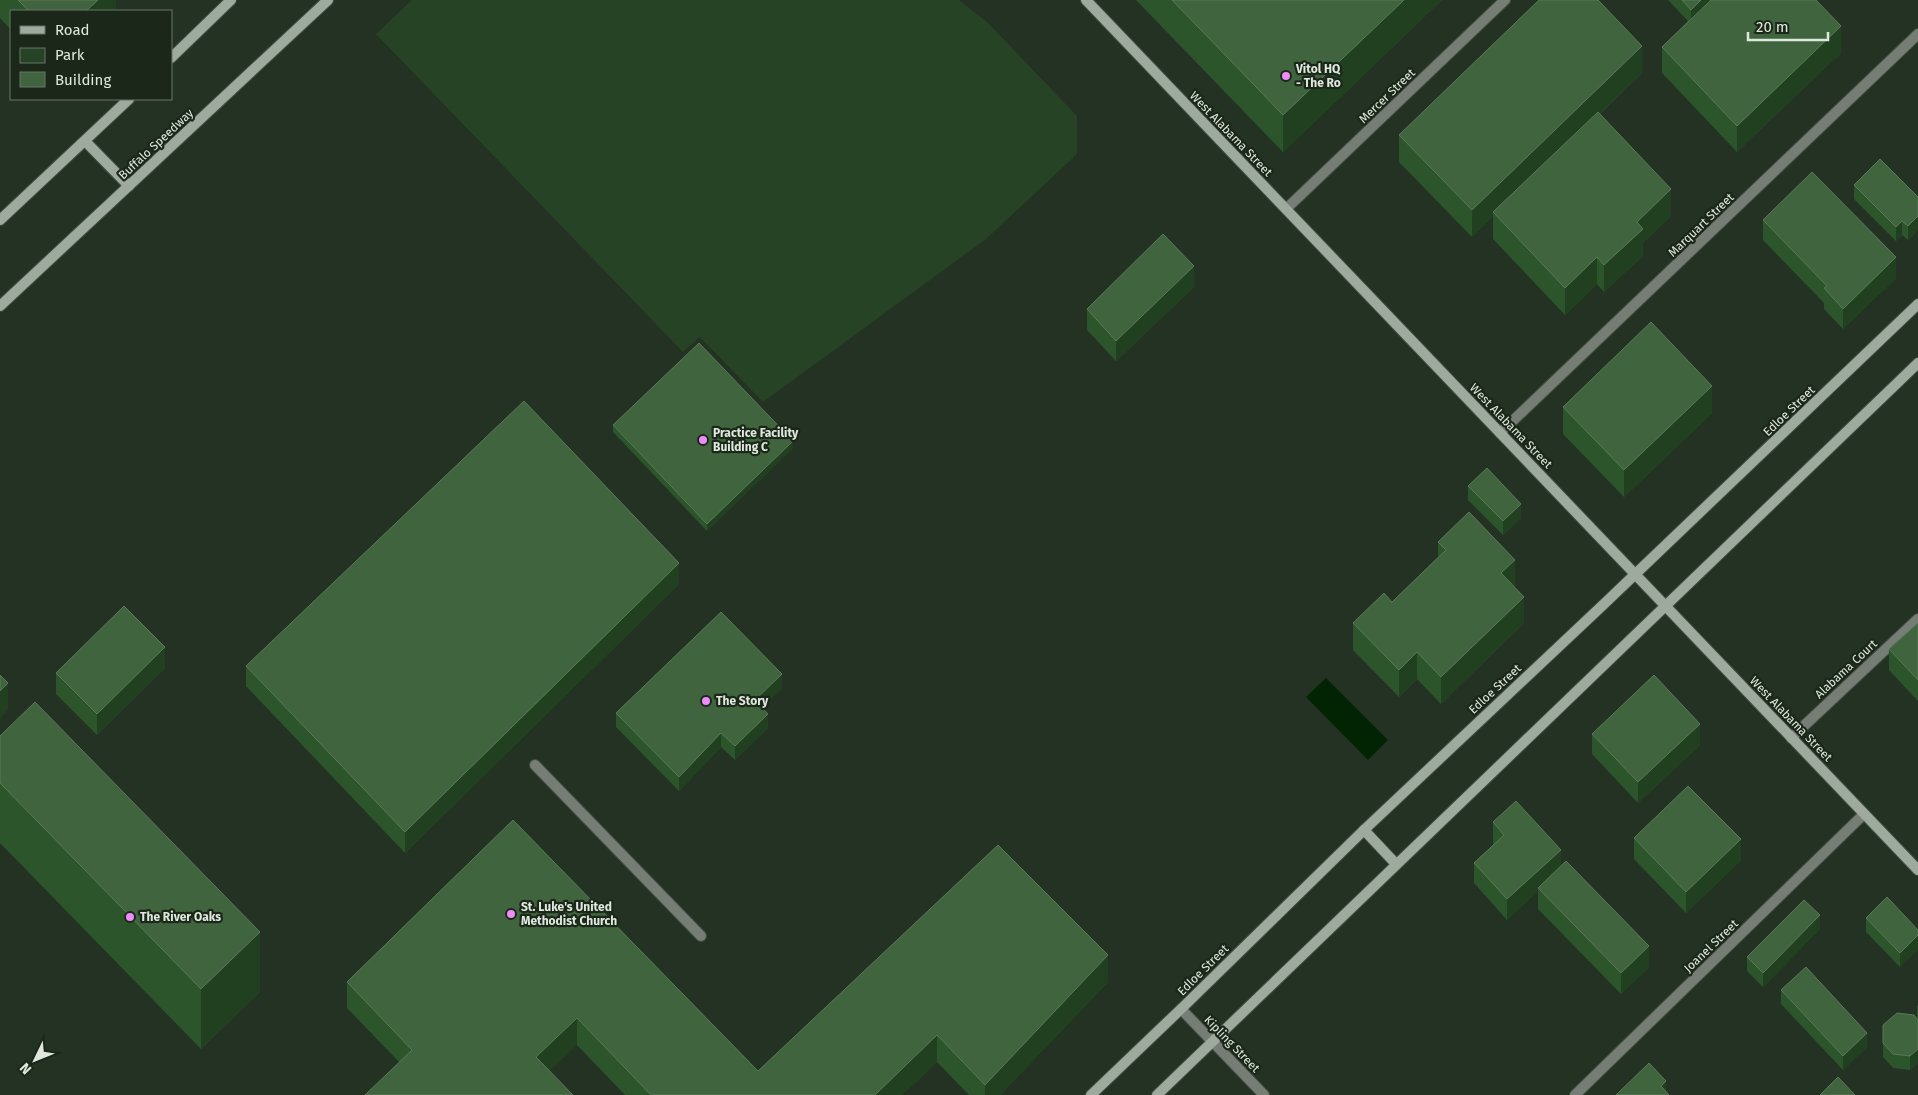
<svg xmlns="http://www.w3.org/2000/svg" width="1918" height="1095" font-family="'Fira Sans',sans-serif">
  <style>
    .green { fill: #274325 }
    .water { fill: #032403 }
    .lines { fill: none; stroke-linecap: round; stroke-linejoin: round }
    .street-casing { stroke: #424f41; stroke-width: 12 }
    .secondary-casing { stroke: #424f41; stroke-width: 12 }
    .street { stroke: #767d75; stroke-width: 10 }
    .secondary { stroke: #9eaa9d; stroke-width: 10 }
    .wall { fill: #2c552b }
    .shaded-wall { fill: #21401f }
    .building { fill: #40653e; stroke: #597957 }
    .poi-dot { fill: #ed8cfa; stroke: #1b2819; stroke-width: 2 }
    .labels { text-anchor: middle; stroke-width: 4.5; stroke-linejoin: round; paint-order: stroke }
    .poi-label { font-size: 12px; font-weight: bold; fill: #dfe8de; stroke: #1b2819; text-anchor: start }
    .street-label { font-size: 12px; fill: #dfe8de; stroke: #1b2819 }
  </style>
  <rect width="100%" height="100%" fill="#243223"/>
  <!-- green -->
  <path class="green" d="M412 0H959L988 23 1077 116V154L986 239 763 402 700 337 683 352 376 34Z"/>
  <!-- water -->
  <path class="water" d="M1326 678 1388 740 1368 760 1306 697Z"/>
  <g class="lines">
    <!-- street casing -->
    <g class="street-casing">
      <g id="street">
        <path d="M1286 209 1505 0"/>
        <path d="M1500 433 1918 34"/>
        <path d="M1791 738 1918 619"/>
        <path d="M535 765 701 936"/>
        <path d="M1181 1009 1264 1095"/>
        <path d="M1575 1095 1864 814"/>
      </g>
    </g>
    <!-- secondary casing -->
    <g class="secondary-casing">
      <g id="secondary">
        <path d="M1086 0 1918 870"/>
        <path d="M171 58 231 0"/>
        <path d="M85 141 129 186"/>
        <path d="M0 220 129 99"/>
        <path d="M0 306 328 0"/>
        <path d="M1364 830 1396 864"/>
        <path d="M1091 1095 1181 1009 1364 830 1604 604 1918 304"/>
        <path d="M1157 1095 1918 363"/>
      </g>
    </g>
    <!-- street -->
    <use href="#street" class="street"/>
    <!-- secondary -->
    <use href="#secondary" class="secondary"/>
  </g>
  <!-- wall -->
  <g class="wall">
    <path d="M0 0H116V11H11V30L0 18Z"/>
    <path d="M1136 0H1442L1283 152Z"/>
    <path d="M1668 0H1816L1841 53 1737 152 1662 73V47L1688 21Z"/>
    <path d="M1642 73 1600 114 1671 216 1643 243V256L1604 292 1597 284 1565 315 1493 239V216L1472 237 1399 162V135Z"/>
    <path d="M1854 185 1918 197V230L1908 240 1902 235 1896 241 1854 199Z"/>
    <path d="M1763 220 1896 278 1843 329 1824 309V303L1763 240Z"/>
    <path d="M1194 287 1116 361 1087 330V309Z"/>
    <path d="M1563 407 1712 413 1624 497 1563 434Z"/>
    <path d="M613 425 793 448 707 531 613 432Z"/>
    <path d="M1468 486 1521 518 1503 535 1468 500Z"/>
    <path d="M1438 542 1515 586 1514 587 1524 623 1441 704 1417 679 1399 697 1353 650V623L1392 602 1438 557Z"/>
    <path d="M679 584 405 853 246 686V666Z"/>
    <path d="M1918 623V701L1889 670V649Z"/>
    <path d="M165 668 97 735 56 694V673Z"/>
    <path d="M782 688 762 707 768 728 735 760 721 747 679 791 616 727V713Z"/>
    <path d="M1592 734 1700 745 1638 803 1592 754Z"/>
    <path d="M0 736 260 992 201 1049 0 843Z"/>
    <path d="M513 820 758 1071 1108 982 1000 1095H969L937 1062 902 1095H625L577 1045 399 1062 347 1008V982Z"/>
    <path d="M1493 822 1561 866 1649 967 1621 994 1538 909V891L1507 920 1474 883V863L1494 844 1493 843Z"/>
    <path d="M1634 838 1741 860 1686 913 1634 859Z"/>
    <path d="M1866 918 1918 930 1900 967 1866 932Z"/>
    <path d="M1820 929 1763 987 1747 971V957Z"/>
    <path d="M1781 990 1867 1047 1843 1070 1781 1004Z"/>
    <path d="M1918 1005V1063L1910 1070 1893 1068 1883 1057V1025L1917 1019V1006Z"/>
  </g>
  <!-- shaded-wall -->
  <g class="shaded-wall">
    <path d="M98 0H116V11H86Z"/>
    <path d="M1404 0H1442L1283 152V115Z"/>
    <path d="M1701 0H1716L1691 24V10Z"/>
    <path d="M1841 26V53L1737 152V126Z"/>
    <path d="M1642 46V73L1495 214 1493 212V216L1472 237V210Z"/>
    <path d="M1671 189V216L1643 243V256L1604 292V265L1637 222Z"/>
    <path d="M1918 216V230L1908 240V226Z"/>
    <path d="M1902 221V235L1896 241V227Z"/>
    <path d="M1597 257V284L1565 315V288Z"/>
    <path d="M1896 257V278L1843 329V309Z"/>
    <path d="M1194 266V287L1116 361V341Z"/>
    <path d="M1712 386V413L1624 497V470Z"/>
    <path d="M793 441V448L707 531V524Z"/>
    <path d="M1521 504V518L1503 535V521Z"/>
    <path d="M1515 560V586L1501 600V573Z"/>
    <path d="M679 563V584L405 853V832Z"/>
    <path d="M1524 597V623L1441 704V677Z"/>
    <path d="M165 647V668L97 735V714Z"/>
    <path d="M1417 652V679L1399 697V670Z"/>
    <path d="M782 674V688L755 714V700Z"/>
    <path d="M8 683V710L0 718V691Z"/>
    <path d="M768 714V728L735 760V746Z"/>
    <path d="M1700 724V745L1638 803V782Z"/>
    <path d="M721 733V747L679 791V777Z"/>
    <path d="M1741 839V860L1686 913V892Z"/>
    <path d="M1561 850V871L1538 888V891L1507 920V899Z"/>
    <path d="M1820 915V929L1763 987V973Z"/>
    <path d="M260 932V992L201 1049V989Z"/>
    <path d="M1918 935V950L1900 967V953Z"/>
    <path d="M1649 946V967L1621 994V973Z"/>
    <path d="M1108 955V982L1000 1095H985V1085Z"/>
    <path d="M577 1018V1045L536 1084V1057Z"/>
    <path d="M1867 1033V1047L1843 1070V1056Z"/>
    <path d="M937 1035V1062L902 1095H875Z"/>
    <path d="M1918 1049V1063L1910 1070V1056Z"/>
    <path d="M1666 1081V1095L1661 1086Z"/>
  </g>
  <!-- building -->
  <g class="building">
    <path d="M18 0H98L86 11H29Z"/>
    <path d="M1172 0H1404L1283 115Z"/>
    <path d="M1539 0H1598L1642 46 1472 210 1399 135Z"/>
    <path d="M1682 0H1701L1691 10Z"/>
    <path d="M1711 0H1816L1841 26 1737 126 1662 47Z"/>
    <path d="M1598 112 1671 189 1637 222 1643 229 1604 265 1597 257 1565 288 1493 212Z"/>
    <path d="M1880 159 1918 197V216L1908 226 1902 221 1896 227 1854 185Z"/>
    <path d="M1812 172 1896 257 1843 309 1824 288 1827 286 1763 220Z"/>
    <path d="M1163 234 1194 266 1116 341 1087 309Z"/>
    <path d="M1651 322 1712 386 1624 470 1563 407Z"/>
    <path d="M699 343 793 441 707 524 613 425Z"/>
    <path d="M524 401 679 563 405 832 246 666Z"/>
    <path d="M1487 468 1521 504 1503 521 1468 486Z"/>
    <path d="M1469 512 1515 560 1501 573 1524 597 1441 677 1417 652 1399 670 1353 623 1384 593 1392 602 1446 550 1438 542Z"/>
    <path d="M124 606 165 647 97 714 56 673Z"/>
    <path d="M721 612 782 674 755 700 768 714 735 746 721 733 679 777 616 713Z"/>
    <path d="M1918 623V680L1889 649Z"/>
    <path d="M0 675 8 683 0 691Z"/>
    <path d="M1654 675 1700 724 1638 782 1592 734Z"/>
    <path d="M35 702 260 932 201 989 0 783V736Z"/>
    <path d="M1688 786 1741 839 1686 892 1634 838Z"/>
    <path d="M1516 801 1561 850 1507 899 1474 863 1504 835 1493 822Z"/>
    <path d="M513 820 758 1071 998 845 1108 955 985 1085 937 1035 875 1095H651L577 1018 536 1057 573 1095H365L412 1050 347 982Z"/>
    <path d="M1566 861 1649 946 1621 973 1538 888Z"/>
    <path d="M1887 897 1918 930V935L1900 953 1866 918Z"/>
    <path d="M1804 900 1820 915 1763 973 1747 957Z"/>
    <path d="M1806 967 1867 1033 1843 1056 1781 990Z"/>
    <path d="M1897 1013 1914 1015 1918 1020V1049L1910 1056 1893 1054 1883 1043V1025Z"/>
    <path d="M1649 1063 1666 1081 1661 1086 1669 1095H1616Z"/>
    <path d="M1838 1077 1855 1095H1820Z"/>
  </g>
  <!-- markers -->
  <g class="poi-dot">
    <circle cx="1286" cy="76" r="5"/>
    <circle cx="703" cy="440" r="5"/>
    <circle cx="706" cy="701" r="5"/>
    <circle cx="511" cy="914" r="5"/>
    <circle cx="130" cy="917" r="5"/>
  </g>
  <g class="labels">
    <!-- poi labels -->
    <g class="poi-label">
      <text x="1296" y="73">Vitol HQ<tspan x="1296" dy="14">- The Ro</tspan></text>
      <text x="713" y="437">Practice Facility<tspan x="713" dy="14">Building C</tspan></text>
      <text x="716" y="705">The Story</text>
      <text x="521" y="911">St. Luke's United<tspan x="521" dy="14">Methodist Church</tspan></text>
      <text x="140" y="921">The River Oaks</text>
    </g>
    <!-- street labels -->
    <g class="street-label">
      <text transform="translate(1387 96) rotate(-44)" y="4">Mercer Street</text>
      <text transform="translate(1231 134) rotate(46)" y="4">West Alabama Street</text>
      <text transform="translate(156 144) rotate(-43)" y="4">Buffalo Speedway</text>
      <text transform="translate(1701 225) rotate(-44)" y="4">Marquart Street</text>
      <text transform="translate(1789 411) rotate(-44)" y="4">Edloe Street</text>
      <text transform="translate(1511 426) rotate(46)" y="4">West Alabama Street</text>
      <text transform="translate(1846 669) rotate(-43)" y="4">Alabama Court</text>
      <text transform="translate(1495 689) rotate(-43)" y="4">Edloe Street</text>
      <text transform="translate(1791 719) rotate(46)" y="4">West Alabama Street</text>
      <text transform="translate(1711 946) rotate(-44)" y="4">Joanel Street</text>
      <text transform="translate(1203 970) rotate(-45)" y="4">Edloe Street</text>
      <text transform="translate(1232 1044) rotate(46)" y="4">Kipling Street</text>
    </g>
  </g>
  <!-- legend -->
  <rect x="10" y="10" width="162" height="90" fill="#1b2819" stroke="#697568"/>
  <rect x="20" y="26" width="25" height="8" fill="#9eaa9d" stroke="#697568"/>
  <text x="55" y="35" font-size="15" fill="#dfe8de">Road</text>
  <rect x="20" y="48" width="25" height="15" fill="#274325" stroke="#697568"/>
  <text x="55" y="60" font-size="15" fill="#dfe8de">Park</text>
  <rect x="20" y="72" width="25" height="15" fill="#40653e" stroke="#697568"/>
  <text x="55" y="85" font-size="15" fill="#dfe8de">Building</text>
  <!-- north arrow -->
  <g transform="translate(35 1060) rotate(227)" stroke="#1b2819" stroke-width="4" paint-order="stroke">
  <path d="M0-4L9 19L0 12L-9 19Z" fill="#dfe8de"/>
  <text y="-8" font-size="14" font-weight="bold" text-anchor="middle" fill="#dfe8de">N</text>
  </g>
  <!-- scale -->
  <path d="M1748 32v8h80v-8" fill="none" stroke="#dfe8de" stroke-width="2.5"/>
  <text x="1756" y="32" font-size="15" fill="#dfe8de" stroke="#1b2819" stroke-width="4" paint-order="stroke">20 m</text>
</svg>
